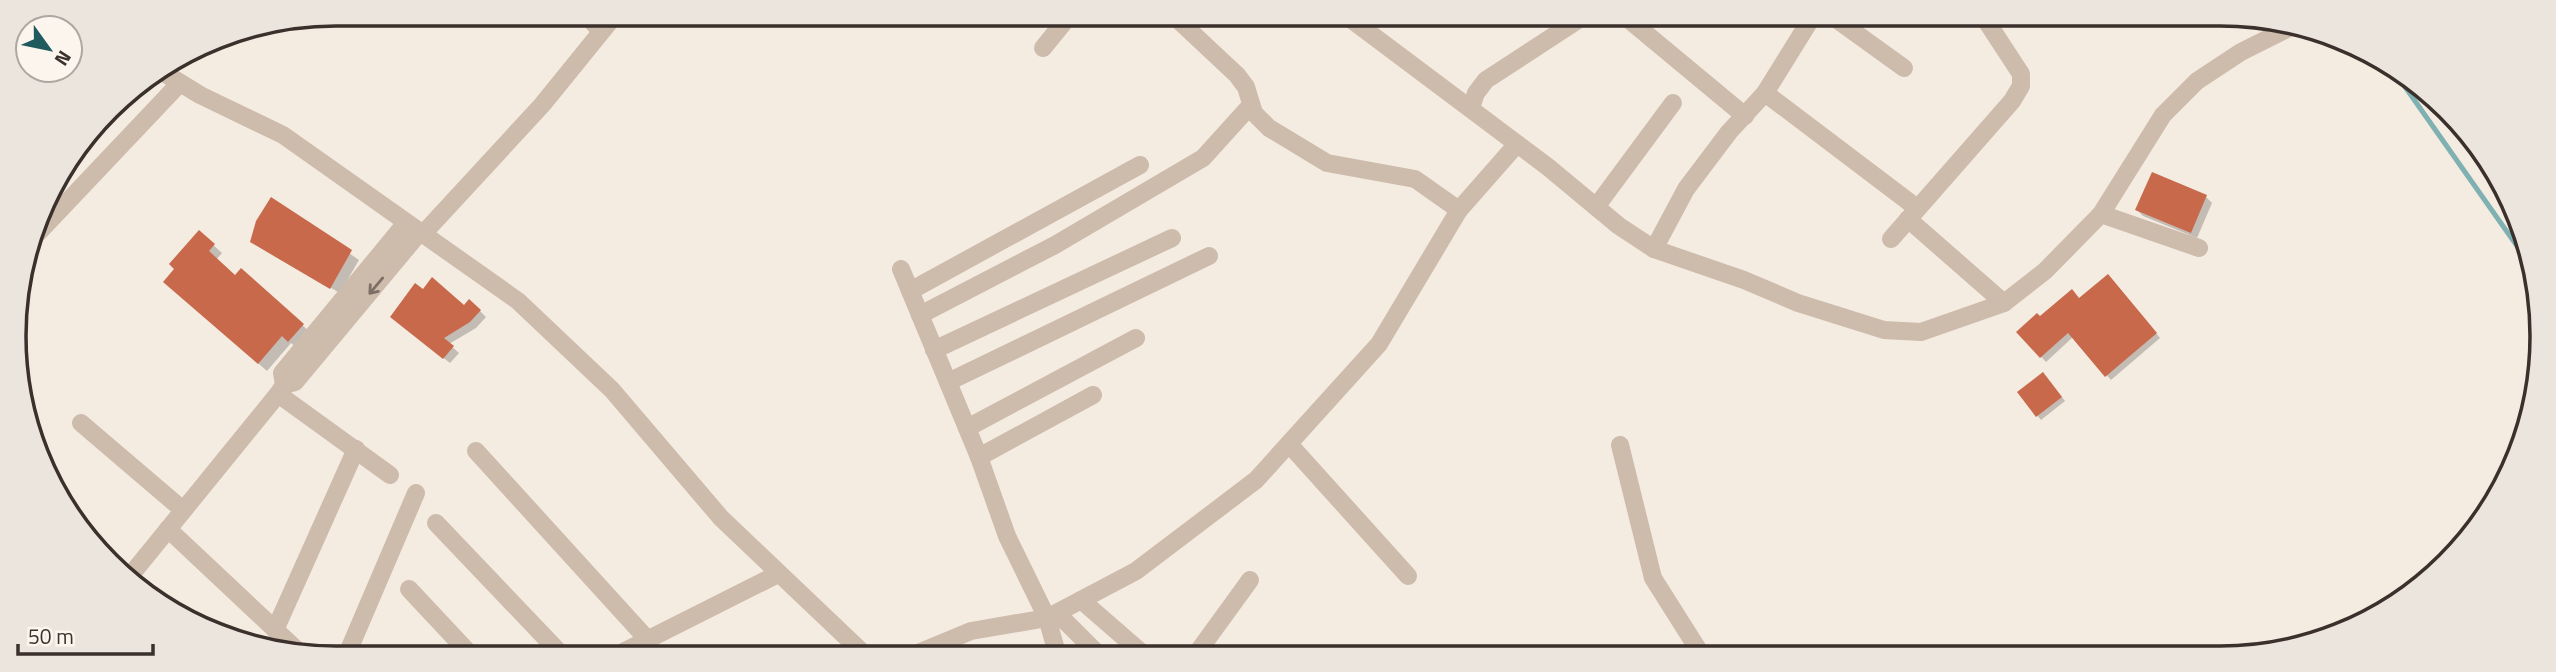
<svg xmlns="http://www.w3.org/2000/svg" width="2556" height="672" font-family="'Titillium Web',sans-serif">
  <style>
    .shadow { fill: #0003 }
    .lines { fill: none; stroke-linecap: round; stroke-linejoin: round }
    .stream { stroke: #7fb0b2; stroke-width: 5 }
    .building { fill: #c8694b }
    .minor { stroke: #cdbbac; stroke-width: 18 }
    .oneway { stroke: #7d6f65 }
    .rim { fill: none; stroke: #3b302b; stroke-width: 3.5 }
  </style>
  <rect width="100%" height="100%" fill="#f4ebe1"/>
  <!-- shadow -->
  <g class="shadow">
    <path d="M2206 197 2212 203 2197 238 2143 216 2137 210Z"/>
    <path d="M272 200 359 260 338 296V292L252 241Z"/>
    <path d="M199 232 222 253 216 260 235 277 242 270 311 333 297 348 291 343 267 371 173 289 176 269Z"/>
    <path d="M2113 281 2160 338 2111 380 2073 337 2046 362 2018 332Z"/>
    <path d="M423 291 480 311 486 317 476 328 449 344 459 353 450 363 398 322Z"/>
    <path d="M2047 378 2065 401 2041 420 2019 393Z"/>
  </g>
  <g class="lines">
    <!-- stream -->
    <path class="stream" d="M2389 64 2536 273"/>
  </g>
  <!-- building -->
  <g class="building">
    <path d="M2152 172 2207 195 2191 233 2135 210Z"/>
    <path d="M271 197 352 250 330 289 250 242 256 221Z"/>
    <path d="M199 230 215 244 209 251 235 275 241 268 304 324 288 342 282 336 258 364 163 282 174 269 169 264Z"/>
    <path d="M2108 274 2157 333 2105 377 2068 333 2040 358 2016 332 2037 313 2040 316 2072 289 2079 298Z"/>
    <path d="M432 277 464 305 469 299 481 310 470 322 444 338 454 346 443 359 390 317 415 283 423 289Z"/>
    <path d="M2043 372 2062 397 2036 417 2017 392Z"/>
  </g>
  <g class="lines">
    <!-- minor -->
    <g class="minor">
      <path d="M586 15 601 31"/>
      <path d="M1175 17 1237 75 1246 87 1254 113 1269 128 1327 163 1415 179 1459 210"/>
      <path d="M1348 17 1548 167 1619 226 1654 249 1744 280 1798 303 1884 330 1921 332 2004 303 2045 271 2101 214 2163 115 2197 81 2241 52 2295 25"/>
      <path d="M1627 18 1745 116"/>
      <path d="M1836 19 1904 68"/>
      <path d="M1043 48 1069 16"/>
      <path d="M161 71 200 95 283 135 518 301 612 390 721 518 863 653"/>
      <path d="M1765 93 1917 208"/>
      <path d="M1471 108 1476 93 1486 80 1581 18"/>
      <path d="M1596 207 1673 103"/>
      <path d="M2101 214 2199 248"/>
      <path d="M1908 219 2004 303"/>
      <path d="M36 235 180 83"/>
      <path d="M422 235 542 105 615 15"/>
      <path d="M1891 239 2012 101 2021 86V74L1985 19"/>
      <path d="M1654 249 1686 189 1729 132 1765 93 1811 19"/>
      <path d="M901 269 979 457 1007 536 1047 618 1057 653"/>
      <path d="M910 291 1140 165"/>
      <path d="M920 315 1055 245 1203 158 1251 105"/>
      <path d="M934 350 1172 238"/>
      <path d="M948 382 1209 256"/>
      <path d="M284 385 295 382 419 233"/>
      <path d="M278 394 390 475"/>
      <path d="M81 423 183 510"/>
      <path d="M967 428 1136 338"/>
      <path d="M1289 444 1408 576"/>
      <path d="M1620 445 1653 578 1701 654"/>
      <path d="M476 451 648 640"/>
      <path d="M979 457 1093 395"/>
      <path d="M436 523 559 652"/>
      <path d="M168 529 299 652"/>
      <path d="M130 576 278 394 284 385 282 373 405 224"/>
      <path d="M409 589 468 652"/>
      <path d="M1081 600 1142 653"/>
      <path d="M1057 613 1097 653"/>
      <path d="M275 630 356 449"/>
      <path d="M348 652 416 493"/>
      <path d="M623 652 778 574"/>
      <path d="M918 653 971 631 1047 618 1136 571 1256 480 1379 344 1459 210 1517 144"/>
      <path d="M1197 653 1250 580"/>
    </g>
  </g>
  <!-- one-way arrows -->
  <defs><path id="oneway-shaft" d="M-6 0H5M1.5-3L5.5 0L1.5 3" fill="none" stroke-width="1.6" stroke-linecap="round" stroke-linejoin="round" transform="scale(1.75)"/></defs>
  <use class="oneway" href="#oneway-shaft" transform="translate(376 286) rotate(130)"/>
  <!-- crop -->
  <path d="M0 0H2556V672H0ZM336 26H2220A310 310 0 0 1 2530 336V336A310 310 0 0 1 2220 646H336A310 310 0 0 1 26 336V336A310 310 0 0 1 336 26Z" fill="#ece5de" fill-rule="evenodd"/>
  <path class="rim" d="M336 26H2220A310 310 0 0 1 2530 336V336A310 310 0 0 1 2220 646H336A310 310 0 0 1 26 336V336A310 310 0 0 1 336 26Z"/>
  <!-- north arrow -->
  <g transform="translate(49 49) rotate(123)"><circle r="33" fill="#fbf5ee" stroke="#aea6a0" stroke-width="2"/>
  <path d="M0-5L12 26L0 18L-12 26Z" fill="#1f5a5e"/>
  <text y="-10" font-size="19" font-weight="bold" text-anchor="middle" fill="#3b302b">N</text>
  </g>
  <!-- scale -->
  <path d="M18 644v10h135v-10" fill="none" stroke="#3b302b" stroke-width="3.5"/>
  <text x="28" y="644" font-size="21" fill="#3b302b" stroke="#fbf5ee" stroke-width="5" paint-order="stroke">50 m</text>
</svg>
